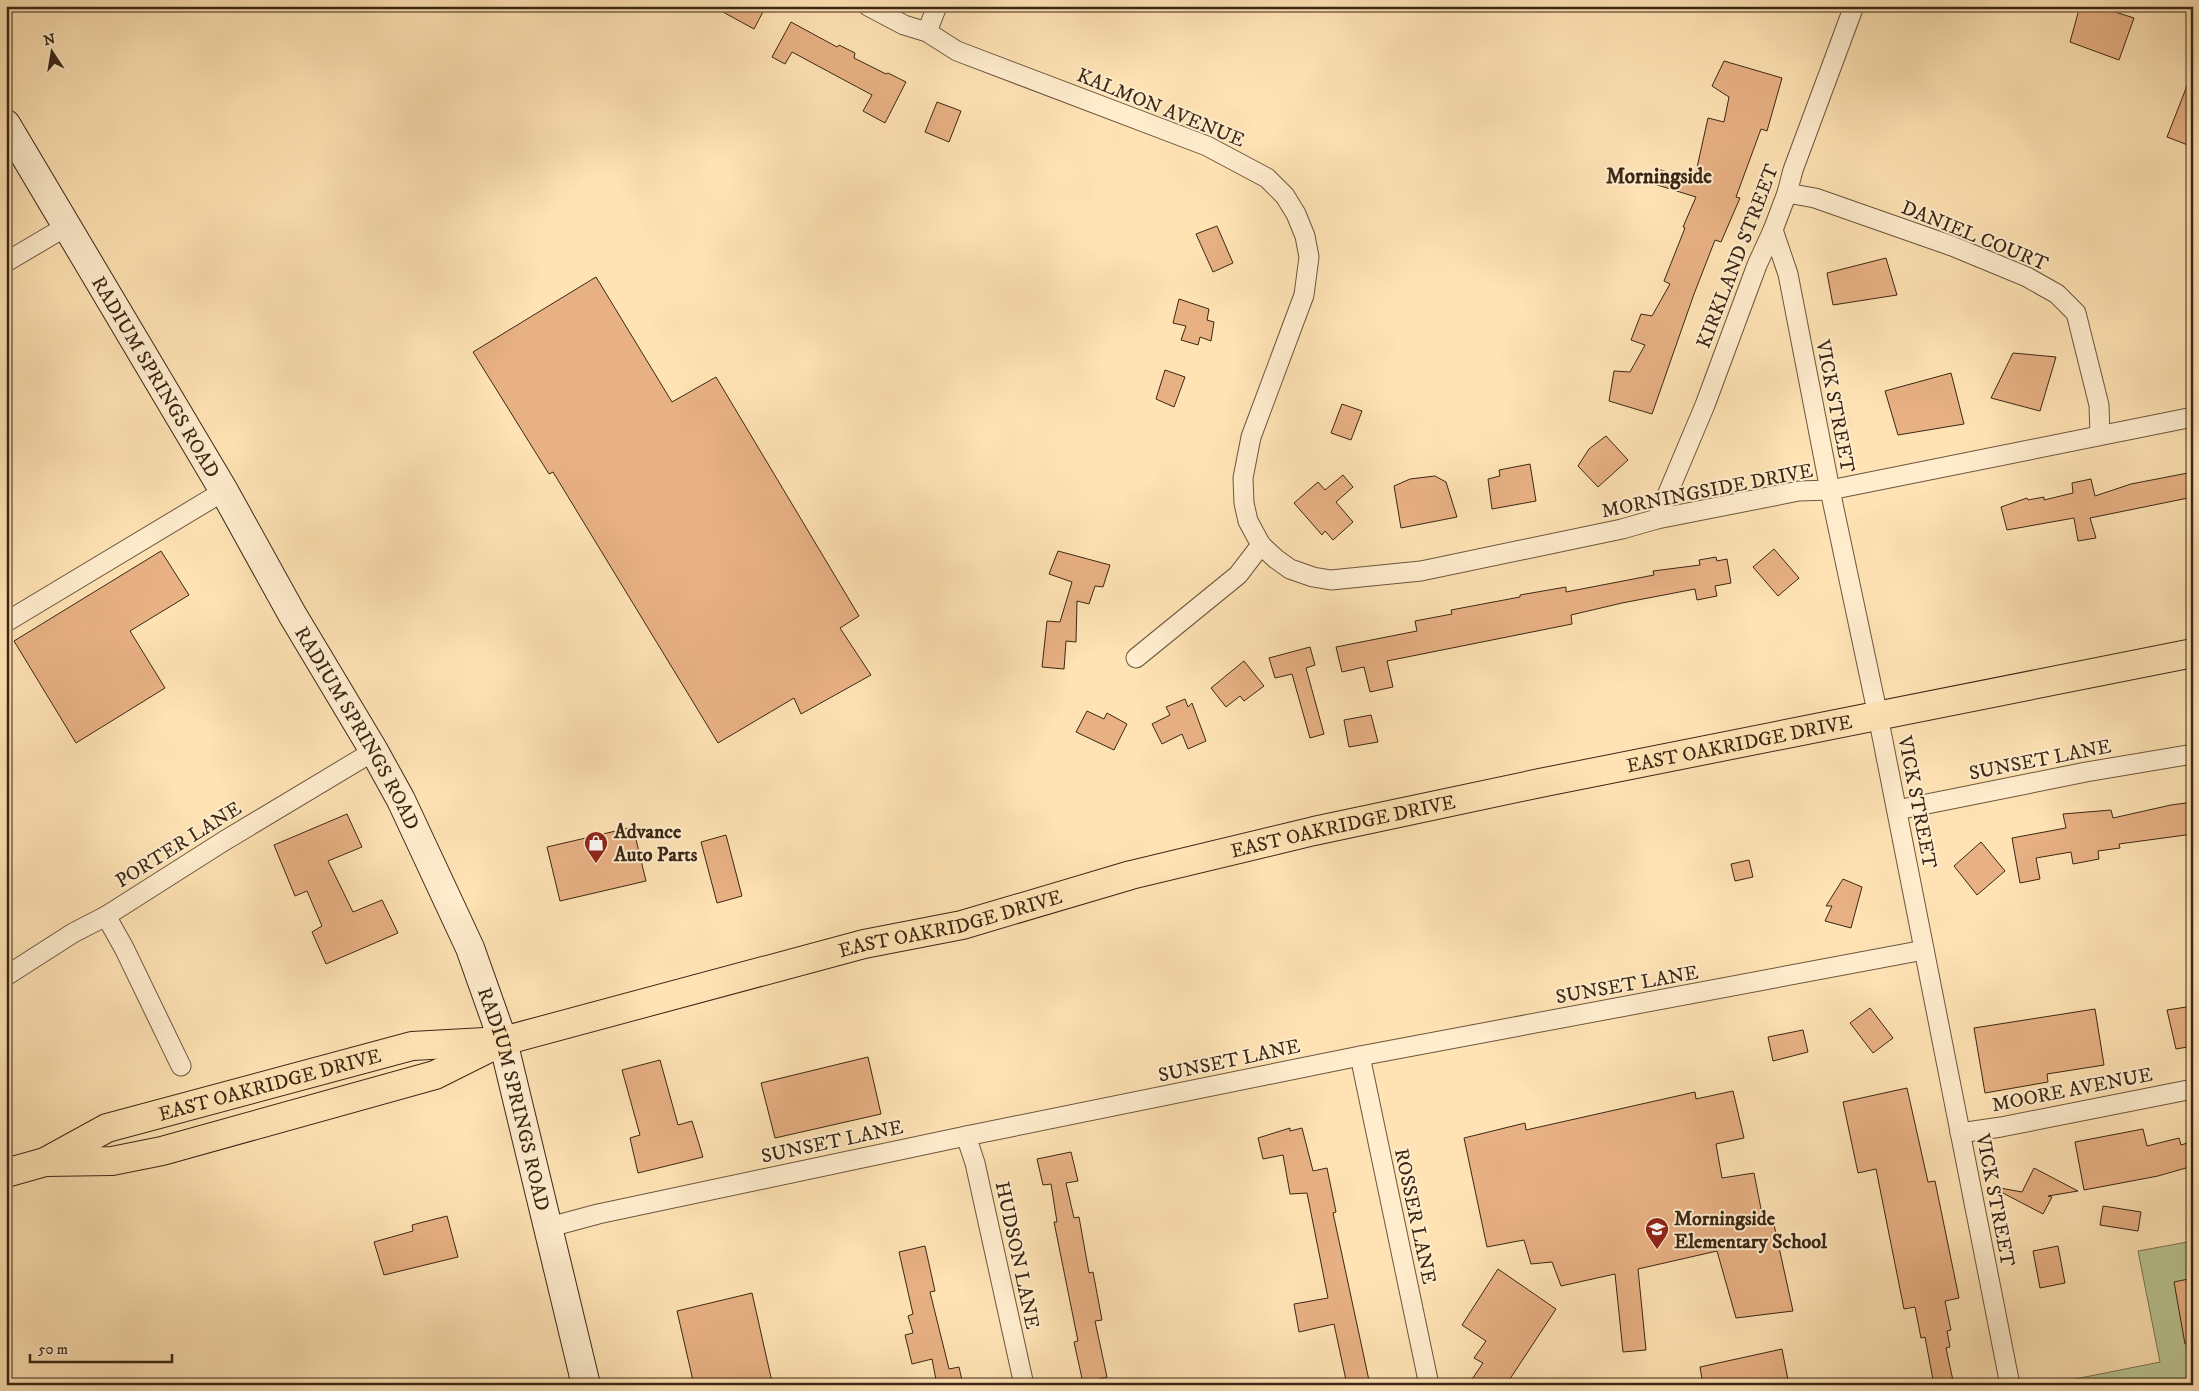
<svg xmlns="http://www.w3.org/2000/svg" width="2199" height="1391" font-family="'IM FELL DW Pica',serif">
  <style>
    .green { fill: #bac592; stroke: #7a7654 }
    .building { fill: #e8b184; stroke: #3b2715 }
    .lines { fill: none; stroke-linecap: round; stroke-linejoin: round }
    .minor-casing { stroke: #6c563d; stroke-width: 21 }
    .secondary-casing { stroke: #3b2715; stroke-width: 30 }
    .primary-casing { stroke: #3b2715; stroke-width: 30 }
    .minor { stroke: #ffedce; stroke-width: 19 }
    .secondary { stroke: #ffedce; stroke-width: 28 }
    .primary { stroke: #ffe3b4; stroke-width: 28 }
    .labels { text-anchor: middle; stroke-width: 4; stroke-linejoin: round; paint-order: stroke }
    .street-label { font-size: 20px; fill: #3b2715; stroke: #ffedce }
    .poi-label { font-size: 20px; font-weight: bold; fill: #3b2715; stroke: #ffedce; text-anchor: start }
    .neighbourhood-label { font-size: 21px; font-weight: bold; fill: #3b2715; stroke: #ffedce }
  </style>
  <rect width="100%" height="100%" fill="#ffe3b4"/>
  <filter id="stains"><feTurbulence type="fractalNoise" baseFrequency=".004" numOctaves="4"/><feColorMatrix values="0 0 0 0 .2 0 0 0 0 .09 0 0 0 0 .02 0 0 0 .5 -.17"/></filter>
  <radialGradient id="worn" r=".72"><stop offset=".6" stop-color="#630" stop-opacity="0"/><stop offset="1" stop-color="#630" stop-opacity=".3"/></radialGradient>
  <!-- green -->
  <path class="green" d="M2193 1241V1385H2045L2160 1362 2138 1251Z"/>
  <!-- building -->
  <g class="building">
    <path d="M712 6H766L754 29Z"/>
    <path d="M2080 6H2096L2134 18 2119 60 2070 42Z"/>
    <path d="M791 22 837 47 839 45 855 53 854 58 886 74 888 73 906 82 885 123 863 111 872 95 792 52 785 64 772 57Z"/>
    <path d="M1724 61 1782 78 1767 131 1761 129 1736 197 1740 198 1721 242 1715 240 1694 294 1652 414 1609 401 1614 371 1630 372 1645 345 1631 340 1641 314 1652 316 1670 284 1664 281 1685 228 1683 227 1696 197 1654 184 1658 169 1694 181 1708 118 1724 122 1729 97 1712 86Z"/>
    <path d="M2192 73H2193V147L2167 137Z"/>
    <path d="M937 102 961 111 949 142 925 132Z"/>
    <path d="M1217 226 1233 263 1213 272 1196 234Z"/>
    <path d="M1886 258 1897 295 1833 305 1827 273Z"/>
    <path d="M596 277 672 402 716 377 859 616 840 628 871 675 801 714 794 698 718 743 553 472 549 474 473 352Z"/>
    <path d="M1179 299 1209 309 1207 320 1214 322 1211 341 1200 337 1198 345 1181 340 1186 326 1173 323Z"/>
    <path d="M2013 353 2056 357 2040 411 1991 398Z"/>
    <path d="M1165 370 1185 377 1174 407 1156 399Z"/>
    <path d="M1951 373 1964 424 1898 435 1885 391Z"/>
    <path d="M1342 404 1362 411 1351 440 1331 433Z"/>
    <path d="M1606 436 1628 460 1598 487 1578 466 1589 449Z"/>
    <path d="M1530 464 1536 501 1492 509 1488 479 1500 476 1499 470Z"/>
    <path d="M2193 472V497L2090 518 2096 538 2078 541 2074 518 2007 530 2001 507 2027 498 2028 500 2044 497V500L2073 493 2072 483 2091 479 2095 496 2131 484Z"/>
    <path d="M1343 475 1353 487 1336 502 1353 522 1333 540 1325 531 1322 535 1294 503 1318 482 1325 490Z"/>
    <path d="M1435 476 1446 482 1457 517 1401 528 1394 486 1410 479Z"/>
    <path d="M1774 549 1799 578 1778 596 1753 567Z"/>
    <path d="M161 551 189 595 130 631 165 688 76 743 14 641Z"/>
    <path d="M1058 551 1110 565 1103 587 1095 586 1089 604 1077 601 1076 642 1066 641 1064 669 1042 667 1047 621 1060 622 1072 582 1049 574Z"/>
    <path d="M1716 557 1717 561 1727 559 1731 583 1715 586 1717 596 1697 600 1695 589 1622 603 1571 615 1572 624 1387 661 1393 687 1370 692 1364 667 1342 672 1336 647 1417 631 1415 621 1452 614 1451 610 1520 597V595L1566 587V592L1654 575 1653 571 1700 565 1699 560Z"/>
    <path d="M1310 647 1315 665 1306 668 1324 734 1310 738 1292 674 1275 678 1269 658Z"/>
    <path d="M1244 661 1264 686 1244 701 1240 696 1226 707 1211 688Z"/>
    <path d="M1185 699 1188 707 1192 703 1206 741 1188 749 1182 734 1162 744 1152 724 1170 715 1166 707Z"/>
    <path d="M1087 711 1104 719 1107 713 1127 724 1114 750 1076 732Z"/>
    <path d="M1371 715 1378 742 1349 747 1344 720Z"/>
    <path d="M2193 802V834L2119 844 2120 848 2098 851 2099 859 2073 864 2071 852 2036 858 2040 879 2020 883 2012 838 2066 828 2063 814 2111 810 2113 818 2171 805Z"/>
    <path d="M347 814 362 847 328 861 353 912 382 900 398 933 326 964 312 932 322 926 307 891 295 896 274 845Z"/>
    <path d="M633 827 646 881 560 901 547 847Z"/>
    <path d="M726 835 742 896 717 903 701 842Z"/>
    <path d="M1981 842 2005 871 1977 895 1954 866Z"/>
    <path d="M1749 860 1753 877 1735 881 1731 864Z"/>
    <path d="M1843 879 1862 887 1851 928 1825 921 1832 906H1826Z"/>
    <path d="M2193 1006V1046L2176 1049 2167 1010Z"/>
    <path d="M1870 1008 1893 1038 1873 1053 1850 1023Z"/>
    <path d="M2095 1009 2104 1065 2047 1074 2048 1082 1985 1093 1974 1028Z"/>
    <path d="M1803 1030 1808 1052 1773 1061 1768 1037Z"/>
    <path d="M868 1057 881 1114 775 1138 761 1083Z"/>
    <path d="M660 1060 678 1125 692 1121 703 1157 638 1173 630 1138 640 1135 622 1070Z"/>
    <path d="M1907 1088 1928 1182 1935 1181 1959 1298 1945 1301 1951 1330 1947 1331 1950 1347 1946 1348 1954 1385H1934L1925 1337 1921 1338 1915 1307 1904 1309 1876 1169 1858 1173 1843 1102Z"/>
    <path d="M1733 1091 1744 1138 1716 1144 1722 1178 1754 1173 1763 1219 1773 1220 1793 1311 1736 1318 1717 1251 1638 1269 1646 1350 1623 1352 1615 1274 1561 1286 1552 1262 1531 1264 1524 1240 1487 1247 1464 1138 1525 1123 1526 1130 1695 1092 1696 1099Z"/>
    <path d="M1290 1128V1131L1302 1128 1313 1171 1327 1168 1336 1212 1333 1213 1370 1385H1347L1334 1324 1299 1332 1294 1304 1328 1298 1307 1193 1290 1194 1283 1155 1263 1159 1258 1138Z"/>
    <path d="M2143 1129 2147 1146 2179 1138 2181 1145 2193 1141V1166L2158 1176 2084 1190 2075 1142Z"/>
    <path d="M1071 1152 1078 1181 1066 1183 1074 1218 1079 1217 1089 1273 1093 1272 1102 1320 1095 1321 1107 1377 1083 1383 1074 1342 1078 1341 1054 1222H1057L1051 1184 1043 1185 1037 1159Z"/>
    <path d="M2034 1168 2078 1191 2048 1196 2052 1197 2043 1214 1999 1191 2000 1188 2022 1192Z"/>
    <path d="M2103 1206 2141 1212 2138 1231 2100 1225Z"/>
    <path d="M447 1216 458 1257 384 1275 374 1242 413 1231 412 1225Z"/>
    <path d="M925 1246 935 1291 930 1292 949 1369 959 1367 963 1385H937L932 1359 912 1364 905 1335 913 1333 908 1316 913 1314 899 1252Z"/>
    <path d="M2058 1246 2065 1283 2040 1288 2033 1251Z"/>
    <path d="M1498 1269 1556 1309 1506 1385H1468L1483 1363 1474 1358 1486 1341 1462 1325Z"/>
    <path d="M2193 1278V1343L2185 1344 2174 1282Z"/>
    <path d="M752 1293 772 1382 759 1385H694L677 1311Z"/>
    <path d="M1782 1349 1789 1385H1703L1700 1367Z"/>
  </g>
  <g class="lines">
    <!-- minor casing -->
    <g class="minor-casing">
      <g id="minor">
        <path d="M868 6 904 25 927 32 957 51 1207 146 1267 178 1285 196 1296 214 1305 236 1309 257 1304 295 1251 437 1243 478 1244 503 1248 521 1261 545 1276 559 1290 569 1313 577 1331 580 1421 571 1622 529 1657 519 1799 491 1830 490 2193 417"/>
        <path d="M927 32 937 6"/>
        <path d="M1787 193 1815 198 1952 246 2027 277 2057 294 2076 313 2099 405 2100 435"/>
        <path d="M1773 230 1788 274 1830 490 1878 716 2010 1385"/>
        <path d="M6 262 67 226"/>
        <path d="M1657 519 1705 405 1757 265 1773 230 1787 193 1793 170 1854 6"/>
        <path d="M6 622 224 491"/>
        <path d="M1136 658 1238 575 1261 545"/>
        <path d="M1897 810 2086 772 2193 754"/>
        <path d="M106 916 124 948 181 1066"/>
        <path d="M6 976 73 933 106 916 224 841 374 751"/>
        <path d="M1360 1056 1429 1385"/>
        <path d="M1960 1133 2001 1127 2193 1089"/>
        <path d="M966 1136 975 1163 1024 1385"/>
        <path d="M546 1228 598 1214 966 1136 1360 1056 1924 950"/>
      </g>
    </g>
    <!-- secondary casing -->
    <g class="secondary-casing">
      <g id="secondary">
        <path id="s1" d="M6 124 224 491 292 614 374 751 401 800 470 948 503 1041 586 1385"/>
      </g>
    </g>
    <!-- primary casing -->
    <g class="primary-casing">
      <g id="primary">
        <path id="s2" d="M45 1162 107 1128 412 1046 503 1041 864 944 962 925 1131 875 1314 831 1540 783 2193 653"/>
        <path d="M6 1173 45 1162 112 1161 162 1151 435 1075 493 1046"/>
      </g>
    </g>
    <!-- minor -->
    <use href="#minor" class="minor"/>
    <!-- secondary -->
    <use href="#secondary" class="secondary"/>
    <!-- primary -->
    <use href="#primary" class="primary"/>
  </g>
  <!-- icons -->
  <defs>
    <g id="shop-pin" transform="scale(1.25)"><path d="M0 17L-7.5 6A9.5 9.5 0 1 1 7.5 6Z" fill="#8f2418" stroke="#ffedce"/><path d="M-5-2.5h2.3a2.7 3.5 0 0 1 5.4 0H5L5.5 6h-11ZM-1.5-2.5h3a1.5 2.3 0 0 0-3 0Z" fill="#fff"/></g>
    <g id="school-pin" transform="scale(1.25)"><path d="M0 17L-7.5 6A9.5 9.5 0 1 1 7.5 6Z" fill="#8f2418" stroke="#ffedce"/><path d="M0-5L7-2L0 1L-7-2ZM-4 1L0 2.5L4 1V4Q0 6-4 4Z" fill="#fff"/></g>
  </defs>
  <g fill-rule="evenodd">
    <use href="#shop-pin" x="596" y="843"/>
    <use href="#school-pin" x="1657" y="1229"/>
  </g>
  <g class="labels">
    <!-- street labels -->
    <g class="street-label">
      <text transform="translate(1161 107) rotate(22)" y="7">KALMON AVENUE</text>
      <text transform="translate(1975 235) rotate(22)" y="7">DANIEL COURT</text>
      <text transform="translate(1737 256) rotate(-69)" y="7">KIRKLAND STREET</text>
      <text dy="7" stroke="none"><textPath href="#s1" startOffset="294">RADIUM SPRINGS ROAD</textPath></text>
      <text transform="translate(1836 406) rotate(79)" y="7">VICK STREET</text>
      <text transform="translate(1707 490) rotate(-11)" y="7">MORNINGSIDE DRIVE</text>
      <text dy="7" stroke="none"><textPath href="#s1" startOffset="699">RADIUM SPRINGS ROAD</textPath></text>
      <text dy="7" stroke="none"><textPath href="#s2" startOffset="1750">EAST OAKRIDGE DRIVE</textPath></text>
      <text transform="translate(2040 759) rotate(-11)" y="7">SUNSET LANE</text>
      <text transform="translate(1918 802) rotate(79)" y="7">VICK STREET</text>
      <text dy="7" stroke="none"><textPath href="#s2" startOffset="1345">EAST OAKRIDGE DRIVE</textPath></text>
      <text transform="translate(178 844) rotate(-32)" y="7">PORTER LANE</text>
      <text dy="7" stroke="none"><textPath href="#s2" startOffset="940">EAST OAKRIDGE DRIVE</textPath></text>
      <text transform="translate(1627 984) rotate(-10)" y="7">SUNSET LANE</text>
      <text transform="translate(1229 1060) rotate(-12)" y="7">SUNSET LANE</text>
      <text dy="7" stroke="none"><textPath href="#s2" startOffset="239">EAST OAKRIDGE DRIVE</textPath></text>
      <text transform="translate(2072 1089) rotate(-11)" y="7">MOORE AVENUE</text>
      <text dy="7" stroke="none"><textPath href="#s1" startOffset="1104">RADIUM SPRINGS ROAD</textPath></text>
      <text transform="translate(832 1141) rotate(-12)" y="7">SUNSET LANE</text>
      <text transform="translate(1996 1200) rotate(79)" y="7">VICK STREET</text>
      <text transform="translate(1416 1216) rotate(78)" y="7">ROSSER LANE</text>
      <text transform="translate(1018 1255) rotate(78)" y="7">HUDSON LANE</text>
    </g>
    <!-- poi labels -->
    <g class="poi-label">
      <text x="614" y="838">Advance<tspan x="614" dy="23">Auto Parts</tspan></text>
      <text x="1674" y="1225">Morningside<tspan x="1674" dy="23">Elementary School</tspan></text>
    </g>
    <!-- neighbourhood labels -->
    <g class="neighbourhood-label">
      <text x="1659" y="183">Morningside</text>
    </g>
  </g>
  <!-- margin -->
  <rect width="2199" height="1391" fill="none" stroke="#ffe3b4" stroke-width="25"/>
  <rect x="8" y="8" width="2184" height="1376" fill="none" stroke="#3b2715" stroke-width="2.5"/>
  <rect x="12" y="12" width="2174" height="1366" fill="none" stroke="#3b2715"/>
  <!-- north arrow -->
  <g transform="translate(52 52) rotate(348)" stroke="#ffedce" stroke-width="4" paint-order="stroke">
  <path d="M0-4L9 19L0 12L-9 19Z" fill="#3b2715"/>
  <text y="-8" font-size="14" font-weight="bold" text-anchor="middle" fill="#3b2715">N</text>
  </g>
  <!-- scale -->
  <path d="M30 1354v8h142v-8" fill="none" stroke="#3b2715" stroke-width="2.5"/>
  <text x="38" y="1354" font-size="15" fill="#3b2715" stroke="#ffedce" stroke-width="4" paint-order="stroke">50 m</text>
  <rect width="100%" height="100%" filter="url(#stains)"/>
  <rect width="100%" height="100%" fill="url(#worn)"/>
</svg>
